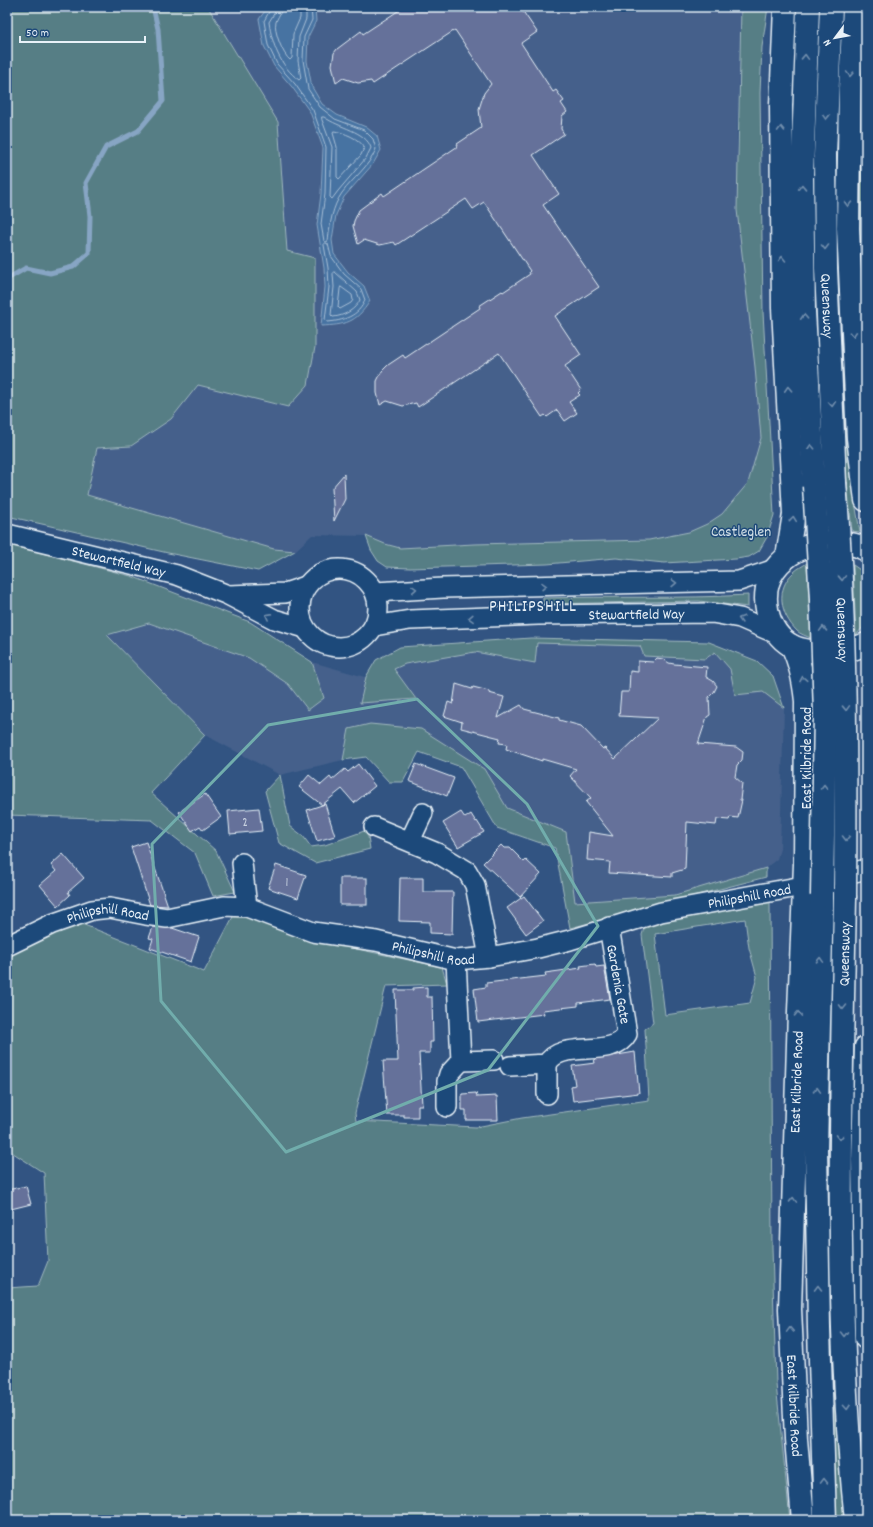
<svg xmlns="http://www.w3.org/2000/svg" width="873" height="1527" font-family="Dekko,sans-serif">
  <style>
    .built { fill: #44608b }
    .green { fill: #577e85; stroke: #a0b8be; fill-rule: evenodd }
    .water { fill: #4773a2; stroke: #87a5c4 }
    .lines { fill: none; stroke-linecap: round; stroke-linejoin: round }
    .shore { stroke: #a8bfd6; stroke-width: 1 }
    .stream { stroke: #87a5c4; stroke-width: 5 }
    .building { fill: #65719a; stroke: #e8f1f8 }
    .minor-casing { stroke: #e8f1f8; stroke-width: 22 }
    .major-casing { stroke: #e8f1f8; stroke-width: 25 }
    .highway-casing { stroke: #e8f1f8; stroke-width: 25 }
    .minor { stroke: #1f4a7a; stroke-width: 19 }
    .major { stroke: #1f4a7a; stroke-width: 22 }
    .highway { stroke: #1f4a7a; stroke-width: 22 }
    .major-bridge-casing { stroke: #e8f1f8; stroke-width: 25; stroke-linecap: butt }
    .major-bridge { stroke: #1f4a7a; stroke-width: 22 }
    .oneway { stroke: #6f8dac }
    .marked { fill: none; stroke: #71adac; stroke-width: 3; stroke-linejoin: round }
    .labels { text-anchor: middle; stroke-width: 3; stroke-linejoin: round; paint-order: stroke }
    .number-label { font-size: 13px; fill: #c7d1e0 }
    .street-label { font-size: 15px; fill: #e8f1f8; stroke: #1f4a7a }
    .park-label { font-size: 15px; fill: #d2e0e7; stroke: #1f4a7a }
    .quarter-label { font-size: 17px; letter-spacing: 1px; fill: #e8f1f8; stroke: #1f4a7a }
  </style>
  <rect width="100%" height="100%" fill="#325482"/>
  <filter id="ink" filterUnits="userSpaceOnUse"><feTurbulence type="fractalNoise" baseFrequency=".025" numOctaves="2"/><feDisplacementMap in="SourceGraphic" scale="8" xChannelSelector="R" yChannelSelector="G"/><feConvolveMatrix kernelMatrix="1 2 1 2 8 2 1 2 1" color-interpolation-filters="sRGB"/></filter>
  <g filter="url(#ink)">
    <!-- built -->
    <g class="built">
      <path d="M208 7H741L737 145 761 438 748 483 722 514 707 524 689 532 649 540 474 544 400 548 385 544 366 536 312 535 295 551 274 549 87 495 97 448 131 446 171 419 198 385 287 251 278 122Z"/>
      <path d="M866 303V342L861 340Z"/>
      <path d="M149 623 249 658 288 684 308 710 324 698 312 662 365 677 376 660 400 647 531 638 709 642 757 661 773 676 784 708 780 849 777 859 766 868 675 895 575 902 565 832 507 808 484 769 349 729 343 760 280 775 205 735 107 635Z"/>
    </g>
    <!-- green -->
    <g class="green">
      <path d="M7 7H208L278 122 287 251 315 258V347L308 385 288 407 198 385 171 419 131 446 97 448 87 495 274 549 295 551 258 571 168 553 7 516Z"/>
      <path d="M741 7H768L762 47 760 93 763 312 774 515 767 537 759 551 749 557 736 559 664 563 616 558 547 564 410 568 387 567 378 561 371 550 366 536 385 544 400 548 474 544 649 540 689 532 707 524 722 514 748 483 761 438 755 367 737 210Z"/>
      <path d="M860 7H866V303L861 339 866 342V386L861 340 856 213Z"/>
      <path d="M837 257 840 258 854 496 860 532 852 531C842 441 836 347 837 257Z"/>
      <path d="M7 544 131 576 250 622 312 662 324 698 308 710 288 684 249 658 149 623 107 635 205 735 151 793 216 851 235 892 213 896 195 853 152 820 7 815Z"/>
      <path d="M807 563 811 638C806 636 800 634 797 631 780 614 775 589 794 572 798 568 803 566 807 563Z"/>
      <path d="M853 565 863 572 866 576V624L856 635Z"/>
      <path d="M748 595V607L699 601 543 604V598C611 596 680 599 748 595Z"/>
      <path d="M531 638 709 642 757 661 773 676 784 708 763 692 735 695 730 669 715 652 705 659 644 656 640 646 537 643 535 663 475 652 405 664 394 669 416 699 360 703 366 677 376 660 400 647Z"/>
      <path d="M370 724 421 729 484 769 507 808 566 832 575 902 675 895 766 868V877L570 928 555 848 497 828 461 767 419 752 403 782H389L366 757 343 760 349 729Z"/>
      <path d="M280 775 290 826 303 836 311 847 325 845 367 830 370 849 315 863 279 843 265 791Z"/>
      <path d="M770 902 772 1247 776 1384 790 1520H7V1288L38 1286 48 1261 44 1173 7 1149V954L74 921 204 972 236 911 300 937 442 967 447 984 386 986 355 1113 356 1121 476 1127 522 1118 649 1100 645 1029 653 1023 642 935 645 925 756 903ZM745 919 749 948 757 977 750 1003 665 1015 655 934Z"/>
      <path d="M829 1285C833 1364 838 1442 847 1520H835L830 1375Z"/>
    </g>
    <!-- water -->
    <path class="water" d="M268 7H315L316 21 308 37 307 61 312 87 322 104 337 115 366 127 377 136 381 150 373 164 344 197 336 215 332 240 334 254 348 272 364 286 370 301C356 323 345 325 321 326L325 287 324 268 317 225 321 194 323 148 310 112 292 87 274 66 264 46 259 19Z"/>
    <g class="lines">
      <!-- shore -->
      <g class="shore">
        <path d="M271 7 270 10 264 21 268 45 277 64 295 84 313 110 326 147 325 194 321 224 324 241 326 242 328 241C330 224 332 207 342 193 353 178 369 167 376 149L373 139 364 130 335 119 320 107 308 89 303 60 304 37 312 20 311 7"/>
        <path d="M276 7 275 12 269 22C272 44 280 66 299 80L301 78 298 61 299 37 306 19V7"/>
        <path d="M282 7C281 14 278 16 276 22 273 30 283 55 290 60L292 58 293 34 300 18V7"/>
        <path d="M322 117H324C339 128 366 131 371 148L366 158 338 191 332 199 330 197 332 147 322 120Z"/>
        <path d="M334 131C343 132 361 139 364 148L361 155 339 179 337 177V147L333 133Z"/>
        <path d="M326 243 328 244 331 256 344 274 361 289 365 300C359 316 343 321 327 322L325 320 329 287 328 268 324 245Z"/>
        <path d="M335 272 357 292 360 300C355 310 344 316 333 317L331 315 334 287 333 274Z"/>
        <path d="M341 287 352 295 353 300 351 303 340 309 338 307 340 289Z"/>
      </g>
      <!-- stream -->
      <path class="stream" d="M7 279 26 268 50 273 73 267 89 253 90 216 86 183 106 147 138 131 163 101 158 29 153 7"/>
    </g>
    <!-- building -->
    <g class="building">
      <path d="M404 7H520L537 32 521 43 553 92 556 90 564 101 561 103 567 112 562 116 561 129 564 134 533 155 559 194 543 205 599 287 555 316 581 355 565 366 581 390 578 393 580 395 569 402 577 413 565 421 557 410 547 417 545 415 542 417 499 353 418 407 416 403 403 406 387 401 380 405 377 393V381L382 371 388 365 403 355 405 358 480 308 479 306 502 291 503 292 530 274 529 272 530 271 484 202 473 209 466 199 396 245 394 242 380 245 364 240 358 244 353 226 354 221 359 210 382 193 384 196 458 146 457 144 481 128 479 109 484 93 491 84 455 30 373 84 371 81 358 83 343 78 336 83 332 65 334 53 337 49 361 31 363 34Z"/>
      <path d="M344 474 345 499 334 521 332 488Z"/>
      <path d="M657 658 663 659 669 663 674 664 707 667 706 677 713 681 717 686 714 692 709 697 710 715 707 717 698 744 736 747 743 752 742 760 737 765 735 777 742 783 740 800H742L738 818 730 817 729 820 717 819 716 825 687 822 685 869 672 873V877L609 873 610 862 587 860 589 832 613 836 586 802 591 798 570 776 576 769 542 759V761L506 749 507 744 499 743 500 738 461 728 462 722 444 716 448 702 453 704 456 684 472 689 473 687 489 691V693L504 697 498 718 521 705 524 709 559 718V720L581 726 603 749 605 748 615 759 658 718 619 716 621 692H629L630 671 638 672V661L653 662Z"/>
      <path d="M358 764 375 786 354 803 342 789 322 805 325 804 335 836 317 841 307 810 322 805 299 787 309 775 321 785 330 777 332 780 345 769 348 772Z"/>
      <path d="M416 764 454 778 447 796 409 781Z"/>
      <path d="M205 794 221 817 203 830 200 826 192 831 179 812Z"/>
      <path d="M259 808 262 831 230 834 228 811Z"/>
      <path d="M461 812 465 818 471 814 476 822 477 821 484 832 458 847 443 823Z"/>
      <path d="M146 842 168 906 150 905 131 847Z"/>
      <path d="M501 845 504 848H510L524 862 526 860 541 874 520 897 483 863Z"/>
      <path d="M63 854 84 878 68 892 70 895 58 906 40 885 56 871 51 865Z"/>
      <path d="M276 865 306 875 298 898 268 888Z"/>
      <rect x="340" y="878" width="27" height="27"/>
      <path d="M400 878H423V892H453L452 934 430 933V922L399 921Z"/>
      <path d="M524 896 543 921 526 934 507 908Z"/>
      <path d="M153 927 172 928 199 937 191 962 150 948 153 939 149 938Z"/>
      <path d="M595 964 596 967 604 966 610 999 578 1003V1006L543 1010 544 1014 478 1022 474 989 486 987V983L546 976 545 973 581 968 580 966Z"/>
      <path d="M427 987V997H432L433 1042H430V1053H419L422 1105H418V1117H404V1115H387L383 1061H398L395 990H413V988Z"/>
      <path d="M635 1052 639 1093 573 1101 571 1086 575 1085 572 1066 595 1063 594 1059Z"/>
      <path d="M476 1093 477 1097 497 1096 498 1120H466V1110H462V1094Z"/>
      <path d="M26 1186 31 1204 7 1210V1190Z"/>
    </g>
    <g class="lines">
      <!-- minor casing -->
      <g class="minor-casing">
        <g id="minor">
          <path id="s1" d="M7 534 177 575 228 595 274 619 305 628"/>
          <circle cx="339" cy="608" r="39"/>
          <path d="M375 592 443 588 739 581 775 569"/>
          <path d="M229 595 285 593 306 586"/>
          <path id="s2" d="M374 626 410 620 538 615 712 613 740 618 777 634"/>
          <path d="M374 827 437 853 467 871 475 885 489 957"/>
          <path d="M410 841 423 813"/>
          <path d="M242 863 247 907"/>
          <path id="s3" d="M7 946 52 924 92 910 110 908 146 915 167 918 224 906 247 907 313 932 376 941 456 960 489 957 538 948 570 940 661 912 803 886 866 869"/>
          <path d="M461 1061 494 1060"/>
          <path d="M510 1066 547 1064C560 1038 613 1060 627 1034L609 927"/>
          <path d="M547 1094V1064"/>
          <path d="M447 1107V1081L449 1074 461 1061 456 960"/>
        </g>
      </g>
      <!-- major casing -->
      <g class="major-casing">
        <g id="major">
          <path d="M808 7 802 177 804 312 814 486"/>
          <path id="s4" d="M831 7 825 155 826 268 835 483"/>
          <path id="s5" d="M792 646C801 664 804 682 806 701L805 864 799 1011 790 1309 796 1439 803 1520"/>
          <path d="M822 896 816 1149 819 1328 825 1520"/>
          <path d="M845 898C841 1105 834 1314 856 1520"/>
          <path d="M866 1047 863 1160 866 1338"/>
        </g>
      </g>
      <!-- highway casing -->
      <g class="highway-casing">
        <g id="highway">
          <path d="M785 7 781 106 783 308 794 514 787 557"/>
          <path d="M854 7 850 88 848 228 858 438 866 500"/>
          <path d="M866 550C855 542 838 543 825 543 806 544 786 554 775 569 758 593 766 632 792 646 797 649 804 650 810 651 828 655 849 652 866 644"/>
        </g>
      </g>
      <!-- minor -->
      <use href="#minor" class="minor"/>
      <!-- major -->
      <use href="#major" class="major"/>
      <!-- highway -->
      <use href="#highway" class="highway"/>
      <!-- major-bridge casing -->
      <g class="major-bridge-casing">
        <g id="major-bridge">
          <path id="s6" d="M835 483C846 622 846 760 845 898"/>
          <path d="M814 486 821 598 825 713 822 896"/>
        </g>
      </g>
      <!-- major-bridge -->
      <use href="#major-bridge" class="major-bridge"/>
    </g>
    <!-- one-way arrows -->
    <defs><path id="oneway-chevron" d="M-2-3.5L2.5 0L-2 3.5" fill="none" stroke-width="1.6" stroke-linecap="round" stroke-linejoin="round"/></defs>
    <g class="oneway">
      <use href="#oneway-chevron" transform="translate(805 57) rotate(-88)"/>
      <use href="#oneway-chevron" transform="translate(850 74) rotate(92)"/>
      <use href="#oneway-chevron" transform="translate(826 117) rotate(92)"/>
      <use href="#oneway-chevron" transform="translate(781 129) rotate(-91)"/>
      <use href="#oneway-chevron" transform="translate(802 187) rotate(-92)"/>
      <use href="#oneway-chevron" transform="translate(848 204) rotate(91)"/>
      <use href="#oneway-chevron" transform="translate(825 247) rotate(90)"/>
      <use href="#oneway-chevron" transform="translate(782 259) rotate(-91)"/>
      <use href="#oneway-chevron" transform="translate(804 317) rotate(-93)"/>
      <use href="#oneway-chevron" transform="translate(853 334) rotate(87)"/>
      <use href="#oneway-chevron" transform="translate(788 389) rotate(-93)"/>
      <use href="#oneway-chevron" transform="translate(832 404) rotate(87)"/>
      <use href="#oneway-chevron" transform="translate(811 447) rotate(-93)"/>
      <use href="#oneway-chevron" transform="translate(793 519) rotate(-84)"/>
      <use href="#oneway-chevron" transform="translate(842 578) rotate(88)"/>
      <use href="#oneway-chevron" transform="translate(674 583) rotate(-1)"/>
      <use href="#oneway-chevron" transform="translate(544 586) rotate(-1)"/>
      <use href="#oneway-chevron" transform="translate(414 589) rotate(-4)"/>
      <use href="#oneway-chevron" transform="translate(268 616) rotate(-152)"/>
      <use href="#oneway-chevron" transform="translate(471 618) rotate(178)"/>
      <use href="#oneway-chevron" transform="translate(741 619) rotate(-164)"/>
      <use href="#oneway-chevron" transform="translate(823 629) rotate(-92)"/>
      <use href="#oneway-chevron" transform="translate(803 679) rotate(-101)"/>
      <use href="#oneway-chevron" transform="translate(846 708) rotate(88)"/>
      <use href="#oneway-chevron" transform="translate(824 787) rotate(-90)"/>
      <use href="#oneway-chevron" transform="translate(846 838) rotate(90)"/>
      <use href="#oneway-chevron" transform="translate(820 960) rotate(-88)"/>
      <use href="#oneway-chevron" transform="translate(843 1007) rotate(91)"/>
      <use href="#oneway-chevron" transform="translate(798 1014) rotate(-88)"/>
      <use href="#oneway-chevron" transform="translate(817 1090) rotate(-88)"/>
      <use href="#oneway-chevron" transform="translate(840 1137) rotate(91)"/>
      <use href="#oneway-chevron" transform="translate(793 1200) rotate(-88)"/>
      <use href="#oneway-chevron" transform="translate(818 1288) rotate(-91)"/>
      <use href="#oneway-chevron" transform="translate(790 1330) rotate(-92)"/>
      <use href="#oneway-chevron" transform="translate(844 1334) rotate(89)"/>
      <use href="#oneway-chevron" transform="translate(847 1407) rotate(86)"/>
      <use href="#oneway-chevron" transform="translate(824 1481) rotate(-91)"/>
    </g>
  </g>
  <!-- marked area -->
  <path class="marked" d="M417 699 527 804 598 926 488 1070 286 1152 161 1001 152 844 268 725Z"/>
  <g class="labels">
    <!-- number labels -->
    <g class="number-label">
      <text x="245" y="826">2</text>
      <text x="287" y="886">1</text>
    </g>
    <!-- street labels -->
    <g class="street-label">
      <text dy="5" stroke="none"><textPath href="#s4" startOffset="299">Queensway</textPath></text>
      <text dy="5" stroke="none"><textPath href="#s1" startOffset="115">Stewartfield Way</textPath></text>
      <text dy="5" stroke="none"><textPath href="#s2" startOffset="263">Stewartfield Way</textPath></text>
      <text dy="5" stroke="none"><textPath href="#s6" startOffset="147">Queensway</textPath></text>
      <text transform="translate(806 758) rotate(-90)" y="5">East Kilbride Road</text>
      <text dy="5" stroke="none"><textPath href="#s3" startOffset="767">Philipshill Road</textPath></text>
      <text dy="5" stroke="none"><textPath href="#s3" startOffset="108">Philipshill Road</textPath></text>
      <text dy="5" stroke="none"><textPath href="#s3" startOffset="443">Philipshill Road</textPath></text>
      <text transform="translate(844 954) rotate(-89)" y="5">Queensway</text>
      <text transform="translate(619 984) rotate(80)" y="5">Gardenia Gate</text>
      <text transform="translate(796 1082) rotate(-88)" y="5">East Kilbride Road</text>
      <text dy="5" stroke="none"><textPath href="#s5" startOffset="762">East Kilbride Road</textPath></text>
    </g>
    <!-- park labels -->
    <g class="park-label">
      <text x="741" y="536">Castleglen</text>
    </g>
    <!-- quarter labels -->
    <g class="quarter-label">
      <text x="533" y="611">PHILIPSHILL</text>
    </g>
  </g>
  <!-- margin -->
  <rect width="873" height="1527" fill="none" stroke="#1f4a7a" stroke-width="24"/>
  <rect x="12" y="12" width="849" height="1503" fill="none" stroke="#e8f1f8" stroke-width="1.5" filter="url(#ink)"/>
  <!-- north arrow -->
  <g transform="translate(835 38) rotate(238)" stroke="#1f4a7a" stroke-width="3" paint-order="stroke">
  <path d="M0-3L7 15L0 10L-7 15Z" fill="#e8f1f8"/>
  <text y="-6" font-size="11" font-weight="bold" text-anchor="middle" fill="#e8f1f8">N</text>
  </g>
  <!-- scale -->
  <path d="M20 36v6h125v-6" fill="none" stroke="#e8f1f8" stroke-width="2"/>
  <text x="26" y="36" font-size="12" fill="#e8f1f8" stroke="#1f4a7a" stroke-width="3" paint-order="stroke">50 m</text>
</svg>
